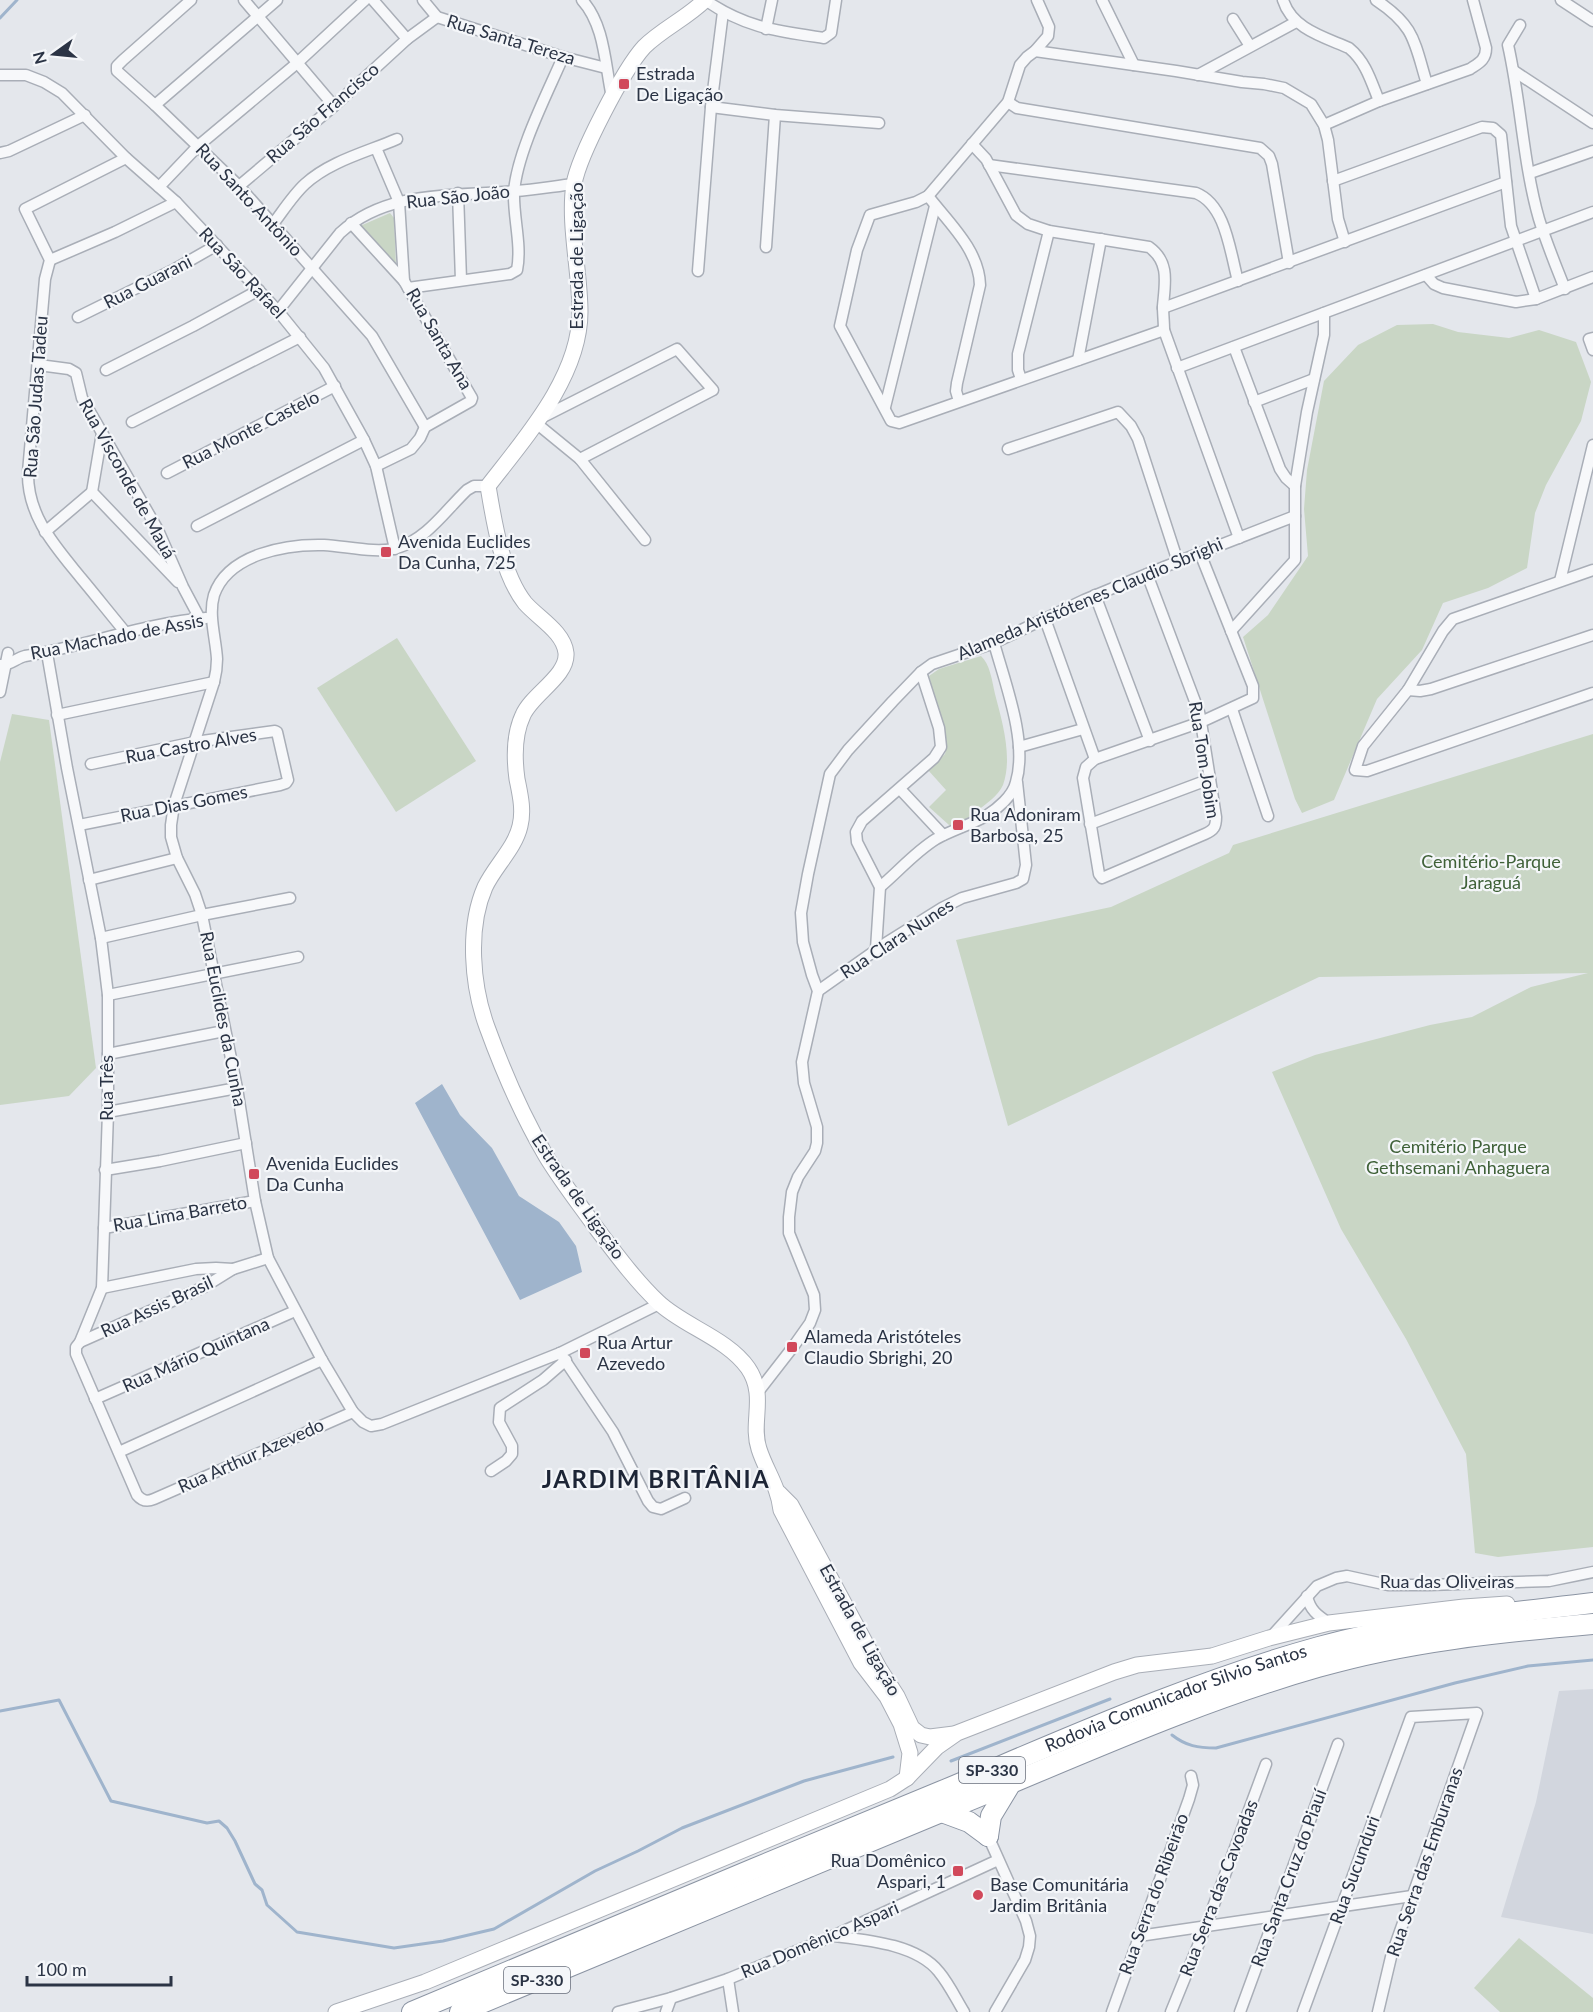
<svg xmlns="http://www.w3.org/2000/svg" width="1593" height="2012" font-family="Lato,sans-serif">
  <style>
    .built { fill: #d2d6de }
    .green { fill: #c9d6c5 }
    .water { fill: #9fb4cc }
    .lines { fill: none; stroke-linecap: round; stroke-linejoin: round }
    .stream { stroke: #9fb4cc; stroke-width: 3 }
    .minor-casing { stroke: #a9aeb7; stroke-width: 13 }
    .secondary-casing { stroke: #a9aeb7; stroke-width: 17 }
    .motorway-casing { stroke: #8b94a3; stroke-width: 22 }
    .minor { stroke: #f7f8fa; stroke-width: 10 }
    .secondary { stroke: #fff; stroke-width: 15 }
    .motorway { stroke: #fff; stroke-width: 20 }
    .poi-dot { fill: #d1495b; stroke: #f4f6f9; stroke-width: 2 }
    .labels { text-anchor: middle; stroke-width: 4.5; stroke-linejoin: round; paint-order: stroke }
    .shield { fill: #f4f6f9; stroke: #676e7b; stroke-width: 1.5 }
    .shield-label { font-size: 16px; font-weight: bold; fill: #2b3445 }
    .street-label { font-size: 18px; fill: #2b3445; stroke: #f4f6f9 }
    .poi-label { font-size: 18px; fill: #2b3445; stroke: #f4f6f9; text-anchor: start }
    .park-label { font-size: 18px; fill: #3f6138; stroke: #f4f6f9 }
    .district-label { font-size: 24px; font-weight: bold; letter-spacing: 1.5px; fill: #1d2536; stroke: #f4f6f9 }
  </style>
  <rect width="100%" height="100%" fill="#e4e7ec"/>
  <!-- built -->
  <path class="built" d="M1593 1689V1934L1501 1917 1536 1802 1559 1691Z"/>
  <!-- green -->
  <g class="green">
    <path d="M390 213 394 218 396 266 360 226Z"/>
    <path d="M1433 324 1458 332 1509 338 1539 330 1576 342 1591 382 1581 421 1546 485 1535 513 1527 568 1488 588 1443 603 1422 650 1377 699 1334 800 1302 813 1295 799 1243 637 1268 615 1308 556 1304 509 1307 470 1324 381 1358 345 1397 325Z"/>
    <path d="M397 638 476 761 396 812 317 688Z"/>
    <path d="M981 656C990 664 992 681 995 694 1002 721 1013 757 1003 785 998 796 986 804 977 811 969 817 959 825 949 825L929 807 946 790 928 770 945 754 947 745 929 676 939 669Z"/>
    <path d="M12 714 49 720 96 1068 69 1096 0 1105V762Z"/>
    <path d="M1593 734V1547L1498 1557 1475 1553 1466 1454 1406 1339 1341 1229 1272 1072 1315 1055 1430 1025 1472 1017 1531 987 1588 973 1319 977 1008 1126 956 940 1111 907 1229 853 1233 845Z"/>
    <path d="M1519 1938 1593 1998V2012H1500L1474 1988Z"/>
  </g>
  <!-- water -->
  <path class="water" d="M442 1084 460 1115 492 1148 519 1196 559 1222 576 1246 582 1272 520 1300 415 1103Z"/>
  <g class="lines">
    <!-- stream -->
    <g class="stream">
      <path d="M0 18 17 0"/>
      <path d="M0 1711 59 1700 111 1801 207 1823 219 1821 227 1828 235 1841 255 1884 262 1890 267 1905 297 1932 394 1948 443 1941 494 1929 595 1871 638 1851 682 1828 804 1781 893 1757"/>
      <path d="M1172 1735C1186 1746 1198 1748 1216 1748L1455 1683 1528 1666 1593 1660"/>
      <path d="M951 1761 1110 1699"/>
    </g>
    <!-- minor casing -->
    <g class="minor-casing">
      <g id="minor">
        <path d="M191 0 123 60 117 66V71L155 105 239 186 372 336 425 427"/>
        <path d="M244 0 334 106"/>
        <path d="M373 0 407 39"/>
        <path d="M423 0 437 17 563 57 606 68"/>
        <path d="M582 0C605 25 605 66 612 97"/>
        <path d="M705 0C746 28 777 31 824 38L831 33 836 0"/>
        <path d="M1037 0 1049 27 1048 36 1035 51 1027 57 1020 65 1008 102 928 196 916 202 870 215 857 250 840 326 891 421 899 423 1164 330"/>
        <path d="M1102 0 1134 65"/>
        <path d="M1283 0C1292 29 1324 37 1349 48 1366 62 1371 81 1379 101"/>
        <path d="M1376 0C1415 26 1414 41 1427 84"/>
        <path d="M1561 0 1593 21"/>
        <path d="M1233 19 1250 46"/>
        <path d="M1520 25 1508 45C1521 102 1523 163 1539 219 1546 242 1556 266 1565 289"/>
        <path d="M766 29 772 0"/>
        <path d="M1035 51 1176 71 1242 82 1264 84 1284 88 1311 104 1324 125 1328 140 1338 219 1345 242"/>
        <path d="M1514 71 1593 123"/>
        <path d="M0 75H26L44 82 62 93 126 158 176 202 278 311 324 368 364 440 376 466 395 549"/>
        <path d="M1198 75 1296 22"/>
        <path d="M1008 102 1017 108 1260 148 1269 156 1272 164 1289 263"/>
        <path d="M155 105 277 0"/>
        <path d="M711 107 775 115 879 123"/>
        <path d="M1324 125 1379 101 1470 69C1479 63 1486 60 1486 48L1473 0"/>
        <path d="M972 144 986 159 1016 215 1028 224 1049 231 1149 247C1170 262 1165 283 1163 306 1163 314 1164 322 1164 330L1239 538"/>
        <path d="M376 148 399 202 404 281"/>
        <path d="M0 153 9 151 85 115"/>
        <path d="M989 165 1196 193C1226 205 1230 252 1238 281"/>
        <path d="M1530 173 1593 151"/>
        <path d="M1333 181 1482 127 1493 128 1501 135 1511 226 1536 299"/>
        <path d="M239 186 334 106 407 39 437 17"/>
        <path d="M159 187 198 146 296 64 365 0"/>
        <path d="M458 193 461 280"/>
        <path d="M928 196C949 223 979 250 980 285L957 383 956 391 959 401"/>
        <path d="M351 223 404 281 472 398 471 401 425 427 420 438 411 449 376 466"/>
        <path d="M273 224C283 211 293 195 305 184 330 161 367 152 397 139"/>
        <path d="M766 247 775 115"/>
        <path d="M50 260 115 232 176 202"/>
        <path d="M698 271 711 107 723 12"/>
        <path d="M1426 275 1434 284 1443 288 1516 302 1536 299 1593 277"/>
        <path d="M408 288 510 274 517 270C522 245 513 217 514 192 517 152 547 94 563 57"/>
        <path d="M1163 308 1506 182"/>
        <path d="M278 311 340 233C388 189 455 197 515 191 535 190 555 186 574 184"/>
        <path d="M78 317 175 269 217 245"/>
        <path d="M1593 338 1589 339 1593 350"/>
        <path d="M1234 347 1280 469 1286 478 1295 486"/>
        <path d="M1078 360 1101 239"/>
        <path d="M39 365 69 369 76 373 82 398 158 530 183 587 200 619"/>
        <path d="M1177 368 1593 212"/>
        <path d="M106 370 193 326 259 290"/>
        <path d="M1021 379 1018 370V354L1049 231"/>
        <path d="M1254 402 1314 379"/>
        <path d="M885 407 935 206"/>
        <path d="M541 418 677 349 713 390 580 459 645 540"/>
        <path d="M132 422 300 337"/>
        <path d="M536 423 580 459"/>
        <path d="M102 433 92 492 178 582"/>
        <path d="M1008 449 1118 412 1131 426 1138 439 1178 562"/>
        <path d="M167 473 335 386"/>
        <path d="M488 486H474L467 490C445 511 427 539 397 548 377 554 345 546 324 545 286 544 228 554 214 595 208 615 216 639 217 659 217 666 216 674 214 682L174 805 171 825V837L177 858 195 894 202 915 237 1088 255 1201 268 1258 322 1360 353 1412 363 1422 371 1426 382 1424 560 1353 659 1304"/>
        <path d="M197 526 364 440"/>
        <path d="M45 532 92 492"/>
        <path d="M1593 570 1453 619 1443 631 1408 690 1363 746 1355 770 1367 771 1593 693"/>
        <path d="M1147 574 1199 712 1201 722 1216 817C1216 827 1214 830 1205 834L1102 878 1099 874 1083 778 1086 767 1095 759 1201 722 1253 698V686L1200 553"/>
        <path d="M1560 581 1593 445"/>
        <path d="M1095 595 1150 741"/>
        <path d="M1045 619 1095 759"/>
        <path d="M1231 631 1295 560V486L1307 412 1324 335V313"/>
        <path d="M126 633C111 615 96 596 81 578 55 546 27 516 28 472L45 279 50 260 25 209 126 158"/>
        <path d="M47 653 67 768 101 938 108 995V1112L102 1288 80 1342 76 1347V1354L137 1495C142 1501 147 1502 154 1499L353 1412"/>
        <path d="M0 665C10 666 16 658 25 656 86 646 145 623 206 618"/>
        <path d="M1408 690 1420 691 1431 689 1593 635"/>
        <path d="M0 692 8 653"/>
        <path d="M1232 709 1268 816"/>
        <path d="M57 715 214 682"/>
        <path d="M1019 747 1083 729"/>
        <path d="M900 789 943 835"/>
        <path d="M1090 824 1210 779"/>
        <path d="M79 825 280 785 286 783 288 780 277 732 275 731 195 742 91 764"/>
        <path d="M89 880 177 858"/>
        <path d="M880 887C899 871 915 852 936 839 952 830 970 825 986 816 997 809 1013 796 1016 782 1028 742 1005 683 994 643"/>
        <path d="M101 938 202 915 290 898"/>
        <path d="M876 949 880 887 857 842 856 832 862 821 934 758 941 747 939 728 921 672"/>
        <path d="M818 991 886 943 942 908 962 898 1016 883 1023 879 1026 865 1017 782"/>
        <path d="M108 995 298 957"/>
        <path d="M108 1054 224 1031"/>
        <path d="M108 1112 237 1088"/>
        <path d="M105 1170 160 1161 246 1143"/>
        <path d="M104 1228 255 1201"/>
        <path d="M102 1288 196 1269 216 1268 233 1269 268 1258"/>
        <path d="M80 1342 204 1287 233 1269"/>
        <path d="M560 1353 613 1432 648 1501 653 1507 661 1509 685 1498"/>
        <path d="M758 1392 793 1347 810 1323 815 1310 814 1295 789 1233V1217L792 1192 798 1177 815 1151 817 1143V1127L804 1083 802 1062 818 991 812 975 803 942 801 913 808 874 830 774 848 750 893 701 921 672 932 664 994 643 1084 600 1164 567 1295 516"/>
        <path d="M95 1399 295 1311"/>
        <path d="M119 1452 322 1360"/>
        <path d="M491 1471 506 1461 512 1454V1446L499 1422 500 1408 543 1380 566 1360"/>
        <path d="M1307 1596C1310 1610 1317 1615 1329 1623"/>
        <path d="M1270 1638 1317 1586 1336 1578 1347 1576 1388 1585H1429L1549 1581 1593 1572"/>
        <path d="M988 1836 1026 1921 1030 1936 1029 1947 1025 1960 995 2012"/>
        <path d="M833 1936C866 1940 917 1944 939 1972 949 1984 956 1999 964 2012"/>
        <path d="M1139 1936 1412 1896"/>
        <path d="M728 1979 733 2012"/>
        <path d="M618 2012 671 1998 728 1979 833 1936 998 1860"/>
        <path d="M666 2012 671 1998"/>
        <path d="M1112 2012 1189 1799 1193 1785 1191 1776"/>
        <path d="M1171 2012 1206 1926 1266 1764"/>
        <path d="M1240 2012 1338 1744"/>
        <path d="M1303 2012 1411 1717 1477 1713 1391 1957 1378 2012"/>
      </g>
    </g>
    <!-- secondary casing -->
    <g class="secondary-casing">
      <g id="secondary">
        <path d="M705 0C687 18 662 29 644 47 624 69 579 155 574 184 568 223 580 272 580 312 580 376 526 437 488 486 494 522 502 574 525 603 538 618 564 632 566 653 568 676 532 694 523 715 514 734 514 757 517 779 520 794 524 810 520 826 515 848 495 866 485 887 467 928 472 986 487 1027 503 1071 522 1115 546 1156 561 1181 580 1205 597 1229 616 1254 635 1280 658 1302 683 1326 727 1338 748 1368 767 1396 750 1422 759 1449 766 1471 778 1485 781 1510L861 1663 887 1697 901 1724 910 1753 907 1778"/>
        <path d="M779 1493 791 1505 879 1668 897 1696 912 1728 921 1735 930 1737 954 1734"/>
        <path d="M336 2012 425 1982 890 1789 907 1778 937 1747 957 1733 1114 1672 1137 1665 1212 1656 1269 1638 1329 1623 1464 1607 1507 1604"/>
      </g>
    </g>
    <!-- motorway casing -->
    <g class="motorway-casing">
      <g id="motorway">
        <path d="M942 1812 969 1822 988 1836"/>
        <path d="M988 1836 991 1816 1011 1783"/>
        <path id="s1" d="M412 2012C589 1937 765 1864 942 1791 1066 1739 1189 1683 1319 1647 1408 1622 1502 1614 1593 1603"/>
        <path d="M460 2012C620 1945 780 1878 941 1812 1065 1762 1188 1704 1318 1667 1408 1641 1501 1632 1593 1624"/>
      </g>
    </g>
    <!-- minor -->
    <use href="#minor" class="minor"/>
    <!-- secondary -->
    <use href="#secondary" class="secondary"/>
    <!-- motorway -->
    <use href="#motorway" class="motorway"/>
  </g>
  <!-- markers -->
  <g class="poi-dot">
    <rect x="618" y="78" width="12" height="12" rx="3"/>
    <rect x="380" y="546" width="12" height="12" rx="3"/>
    <rect x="952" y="819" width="12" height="12" rx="3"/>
    <rect x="248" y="1168" width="12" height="12" rx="3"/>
    <rect x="786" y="1341" width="12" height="12" rx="3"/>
    <rect x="579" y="1347" width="12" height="12" rx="3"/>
    <rect x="952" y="1865" width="12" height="12" rx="3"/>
    <circle cx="978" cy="1895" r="6"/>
  </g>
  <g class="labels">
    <!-- shield labels -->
    <g class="shield">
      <rect x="959" y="1757" width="66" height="26" rx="4.5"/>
      <rect x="504" y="1967" width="66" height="26" rx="4.5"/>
    </g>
    <g class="shield-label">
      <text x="992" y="1776">SP-330</text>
      <text x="537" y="1986">SP-330</text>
    </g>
    <!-- street labels -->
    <g class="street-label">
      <text transform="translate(511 40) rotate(17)" y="6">Rua Santa Tereza</text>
      <text transform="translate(323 113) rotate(-41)" y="6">Rua São Francisco</text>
      <text transform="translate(458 197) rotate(-6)" y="6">Rua São João</text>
      <text transform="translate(249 200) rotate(47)" y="6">Rua Santo Antônio</text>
      <text transform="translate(577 256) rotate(-90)" y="6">Estrada de Ligação</text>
      <text transform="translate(242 273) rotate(47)" y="6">Rua São Rafael</text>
      <text transform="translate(148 282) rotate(-27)" y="6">Rua Guarani</text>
      <text transform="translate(439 339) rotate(60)" y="6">Rua Santa Ana</text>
      <text transform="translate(36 397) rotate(-86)" y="6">Rua São Judas Tadeu</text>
      <text transform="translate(251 430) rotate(-27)" y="6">Rua Monte Castelo</text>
      <text transform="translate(127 479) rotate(61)" y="6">Rua Visconde de Mauá</text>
      <text transform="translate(1090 599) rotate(-23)" y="6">Alameda Aristótenes Claudio Sbrighi</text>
      <text transform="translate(117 637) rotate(-11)" y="6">Rua Machado de Assis</text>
      <text transform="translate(191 746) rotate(-10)" y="6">Rua Castro Alves</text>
      <text transform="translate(1204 760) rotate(81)" y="6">Rua Tom Jobim</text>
      <text transform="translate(184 804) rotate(-11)" y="6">Rua Dias Gomes</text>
      <text transform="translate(897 939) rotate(-33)" y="6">Rua Clara Nunes</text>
      <text transform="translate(223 1019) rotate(79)" y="6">Rua Euclides da Cunha</text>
      <text transform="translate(107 1088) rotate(-90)" y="6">Rua Três</text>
      <text transform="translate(578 1197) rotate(55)" y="6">Estrada de Ligação</text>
      <text transform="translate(180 1214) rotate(-10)" y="6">Rua Lima Barreto</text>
      <text transform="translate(157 1307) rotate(-25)" y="6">Rua Assis Brasil</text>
      <text transform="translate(196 1355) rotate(-24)" y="6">Rua Mário Quintana</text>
      <text transform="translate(251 1456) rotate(-24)" y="6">Rua Arthur Azevedo</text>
      <text x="1447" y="1588">Rua das Oliveiras</text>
      <text transform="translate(860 1630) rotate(61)" y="6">Estrada de Ligação</text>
      <text dy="6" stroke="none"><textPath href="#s1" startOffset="826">Rodovia Comunicador Silvio Santos</textPath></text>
      <text transform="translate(1425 1862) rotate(-71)" y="6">Rua Serra das Emburanas</text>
      <text transform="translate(1355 1870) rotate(-70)" y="6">Rua Sucunduri</text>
      <text transform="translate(1289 1878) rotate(-70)" y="6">Rua Santa Cruz do Piauí</text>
      <text transform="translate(1219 1888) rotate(-69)" y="6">Rua Serra das Cavoadas</text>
      <text transform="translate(1154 1894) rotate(-70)" y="6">Rua Serra do Ribeirão</text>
      <text transform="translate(820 1940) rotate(-23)" y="6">Rua Domênico Aspari</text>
    </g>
    <!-- poi labels -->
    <g class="poi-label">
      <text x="636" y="80">Estrada<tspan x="636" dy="21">De Ligação</tspan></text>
      <text x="398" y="548">Avenida Euclides<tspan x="398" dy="21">Da Cunha, 725</tspan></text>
      <text x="970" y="821">Rua Adoniram<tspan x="970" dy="21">Barbosa, 25</tspan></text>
      <text x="266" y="1170">Avenida Euclides<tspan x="266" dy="21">Da Cunha</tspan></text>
      <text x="804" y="1343">Alameda Aristóteles<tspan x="804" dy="21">Claudio Sbrighi, 20</tspan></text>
      <text x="597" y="1349">Rua Artur<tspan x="597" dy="21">Azevedo</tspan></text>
      <text x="946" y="1867" text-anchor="end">Rua Domênico<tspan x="946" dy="21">Aspari, 1</tspan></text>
      <text x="990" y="1891">Base Comunitária<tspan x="990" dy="21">Jardim Britânia</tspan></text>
    </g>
    <!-- park labels -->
    <g class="park-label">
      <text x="1491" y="868">Cemitério-Parque<tspan x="1491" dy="21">Jaraguá</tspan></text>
      <text x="1458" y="1153">Cemitério Parque<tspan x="1458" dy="21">Gethsemani Anhaguera</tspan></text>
    </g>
    <!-- district labels -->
    <g class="district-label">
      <text x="656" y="1488">JARDIM BRITÂNIA</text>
    </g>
  </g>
  <!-- north arrow -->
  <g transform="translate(54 54) rotate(255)" stroke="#f4f6f9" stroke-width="4.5" paint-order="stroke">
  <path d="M0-4.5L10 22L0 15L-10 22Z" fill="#2b3445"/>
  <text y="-9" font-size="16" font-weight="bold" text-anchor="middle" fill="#2b3445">N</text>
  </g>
  <!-- scale -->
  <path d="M27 1976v9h144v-9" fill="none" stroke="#2b3445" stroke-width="3"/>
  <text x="36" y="1976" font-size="18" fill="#2b3445" stroke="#f4f6f9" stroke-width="4.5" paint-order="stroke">100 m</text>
</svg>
